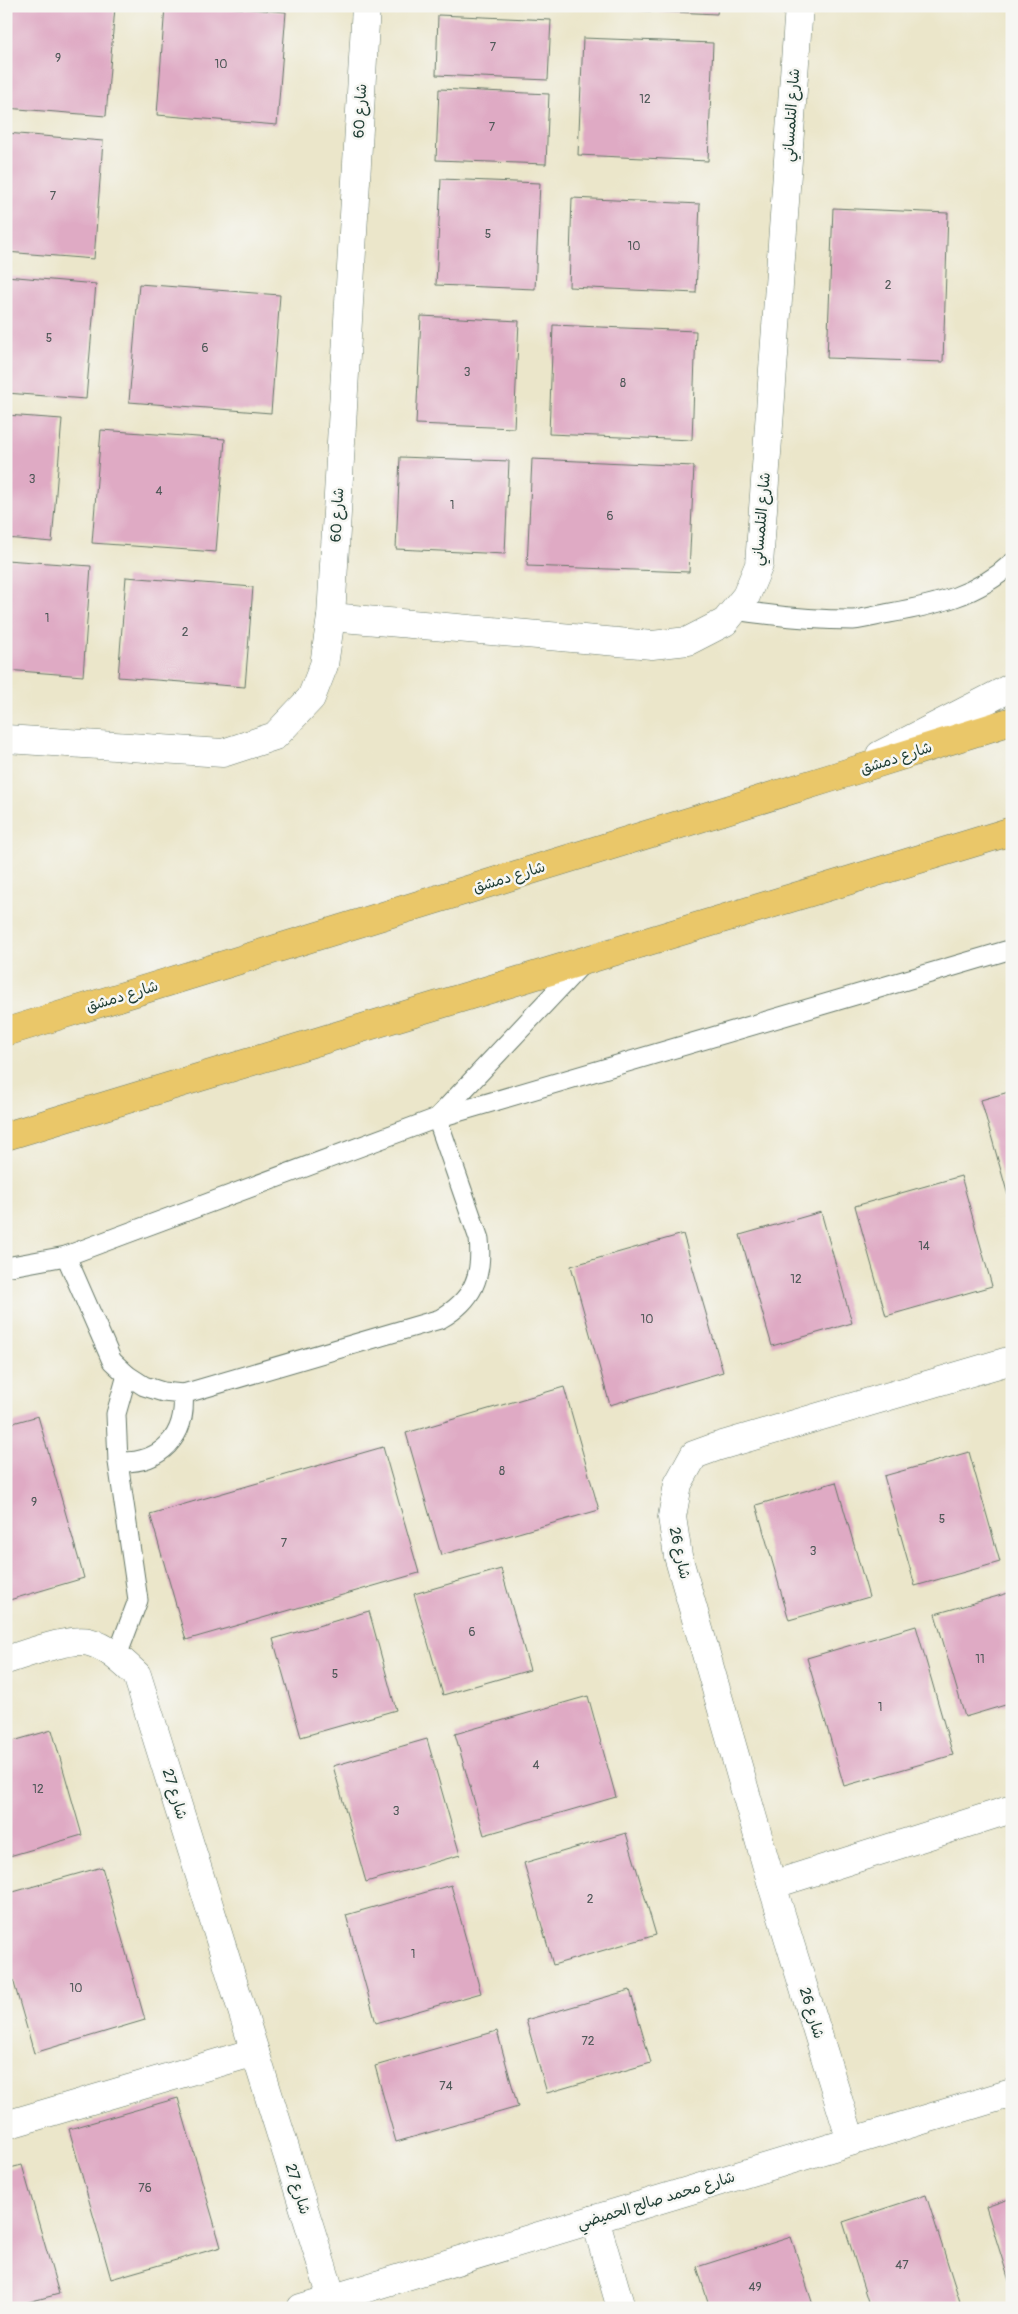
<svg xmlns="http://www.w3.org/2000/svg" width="1018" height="2314" font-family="Pangolin,'Playpen Sans Arabic',sans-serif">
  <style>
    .building { fill: #dfaac4 }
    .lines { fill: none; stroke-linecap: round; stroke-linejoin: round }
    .service-casing { stroke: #667868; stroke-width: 21 }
    .minor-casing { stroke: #667868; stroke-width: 29 }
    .tertiary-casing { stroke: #667868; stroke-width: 29 }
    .primary-casing { stroke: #667868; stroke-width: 29 }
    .service { stroke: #fff; stroke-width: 19 }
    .minor { stroke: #fff; stroke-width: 28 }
    .tertiary { stroke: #fff; stroke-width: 28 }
    .primary { stroke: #eac769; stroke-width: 28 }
    .labels { text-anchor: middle; stroke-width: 5; stroke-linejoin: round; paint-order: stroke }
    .number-label { font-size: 12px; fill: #4f5858 }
    .street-label { font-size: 15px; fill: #1f3d34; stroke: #f6f6f2 }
  </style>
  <rect width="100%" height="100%" fill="#f6f6f2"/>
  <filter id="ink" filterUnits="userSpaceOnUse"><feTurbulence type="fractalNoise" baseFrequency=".02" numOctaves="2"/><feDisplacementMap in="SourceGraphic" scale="10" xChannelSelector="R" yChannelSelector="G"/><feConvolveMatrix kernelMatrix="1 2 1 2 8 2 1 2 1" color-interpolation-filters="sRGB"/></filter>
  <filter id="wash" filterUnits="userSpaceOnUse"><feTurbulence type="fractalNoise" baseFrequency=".0096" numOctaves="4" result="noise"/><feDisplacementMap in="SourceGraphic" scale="20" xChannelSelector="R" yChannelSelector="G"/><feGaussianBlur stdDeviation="1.12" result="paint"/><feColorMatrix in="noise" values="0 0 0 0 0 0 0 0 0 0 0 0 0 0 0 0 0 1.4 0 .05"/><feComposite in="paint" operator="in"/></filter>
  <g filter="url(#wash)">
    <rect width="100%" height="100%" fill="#ebe6ca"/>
    <g id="blocks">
      <!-- building -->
      <g class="building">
        <path d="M6 6 115 7 106 116 6 108Z"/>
        <path d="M165 6H214L286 12 277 125 157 115Z"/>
        <path d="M585 6H718L717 14 584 8Z"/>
        <path d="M438 15 551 20 548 80 436 75Z"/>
        <path d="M583 38 713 43 708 161 578 155Z"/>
        <path d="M439 89 549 94 546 164 436 160Z"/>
        <path d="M6 133 103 141 94 259 6 252Z"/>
        <path d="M441 179 540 183 535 289 436 285Z"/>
        <path d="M572 198 700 204 696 293 569 287Z"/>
        <path d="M833 208 948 213 943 362 827 358Z"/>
        <path d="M6 276 96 284 86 399 6 393Z"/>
        <path d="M139 284 280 295 271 413 129 402Z"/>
        <path d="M421 316 519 321 514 428 416 424Z"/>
        <path d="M553 325 696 331 692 440 549 434Z"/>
        <path d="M6 415 62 419 52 542 6 538Z"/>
        <path d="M101 430 225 439 216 552 92 543Z"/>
        <path d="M400 457 509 461 505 554 396 549Z"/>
        <path d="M532 459 694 466 689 572 527 566Z"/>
        <path d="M6 560 91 566 83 676 6 670Z"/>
        <path d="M126 577 253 587 245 687 118 677Z"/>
        <path d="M1012 1091V1206H1011L981 1100Z"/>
        <path d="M961 1176 992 1286 886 1316 855 1206Z"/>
        <path d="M821 1212 852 1323 772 1346 740 1235Z"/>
        <path d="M683 1234 723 1372 610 1405 571 1266Z"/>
        <path d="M564 1387 599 1510 441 1555 406 1433Z"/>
        <path d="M38 1416 84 1578 6 1601V1425Z"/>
        <path d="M383 1447 419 1573 186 1640 150 1514Z"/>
        <path d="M969 1452 1000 1562 915 1586 884 1476Z"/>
        <path d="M836 1482 869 1597 789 1620 756 1505Z"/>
        <path d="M501 1569 530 1670 443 1695 414 1594Z"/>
        <path d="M1012 1592V1703L965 1717 935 1614Z"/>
        <path d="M369 1611 396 1710 301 1737 273 1639Z"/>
        <path d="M916 1626 953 1755 844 1786 807 1658Z"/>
        <path d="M588 1696 616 1797 484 1835 455 1734Z"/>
        <path d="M52 1730 82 1835 6 1857V1743Z"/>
        <path d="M427 1739 460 1855 366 1882 333 1766Z"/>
        <path d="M626 1833 656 1935 553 1965 524 1863Z"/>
        <path d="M102 1867 145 2020 34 2053 6 1955V1894Z"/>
        <path d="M451 1885 481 1993 376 2023 346 1915Z"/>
        <path d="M630 1990 651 2063 547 2093 526 2020Z"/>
        <path d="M497 2031 518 2107 396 2142 375 2066Z"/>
        <path d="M178 2098 221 2247 111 2279 69 2129Z"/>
        <path d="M22 2165 59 2294 6 2308V2169Z"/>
        <path d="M926 2195 962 2308H870L843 2222Z"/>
        <path d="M1012 2198V2287H1011L986 2207Z"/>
        <path d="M791 2237 814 2308H710L697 2267Z"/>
      </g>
    </g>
  </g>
  <g filter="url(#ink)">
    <use href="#blocks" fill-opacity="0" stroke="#667868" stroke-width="1"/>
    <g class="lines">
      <!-- service casing -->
      <g class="service-casing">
        <g id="service">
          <path d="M735 610C774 616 813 620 853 620 865 619 878 615 890 613 935 605 978 595 1012 563"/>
          <path d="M66 1256 112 1361 127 1375 144 1386 163 1392 183 1394 440 1319C473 1300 483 1277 479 1239L437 1118 583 963"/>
          <path d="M6 1267 66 1256 437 1118 1012 949"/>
          <path d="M118 1462C160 1464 187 1437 183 1394"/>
          <path d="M117 1656 138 1600 118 1462 116 1414 127 1375"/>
        </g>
      </g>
      <!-- minor casing -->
      <g class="minor-casing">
        <g id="minor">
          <path d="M331 617 652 645 688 641 725 622 746 596 759 565 799 6"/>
          <path d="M6 739 223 753 275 736 311 698 324 665 331 617 366 6"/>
          <path d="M6 1660C26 1654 70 1637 89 1642 108 1647 123 1662 137 1675L332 2298"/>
          <path d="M772 1885 1012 1809"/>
          <path d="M6 2125 255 2052"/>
          <path d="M851 2141 772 1885 678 1556 672 1517 678 1484 694 1455 716 1447 1012 1360"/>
          <path d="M595 2219 621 2308"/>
        </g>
      </g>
      <!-- tertiary casing -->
      <g class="tertiary-casing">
        <g id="tertiary">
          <path d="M880 755 1012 687"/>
          <path d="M301 2308 1012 2093"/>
        </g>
      </g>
      <!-- primary casing -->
      <g class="primary-casing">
        <g id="primary">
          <path d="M6 1032 837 776 1012 721"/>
          <path d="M6 1136 1012 831"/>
        </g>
      </g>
      <!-- service -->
      <use href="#service" class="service"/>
      <!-- minor -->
      <use href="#minor" class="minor"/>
      <!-- tertiary -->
      <use href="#tertiary" class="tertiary"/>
      <!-- primary -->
      <use href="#primary" class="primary"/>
    </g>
  </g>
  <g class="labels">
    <!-- number labels -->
    <g class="number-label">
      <text x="493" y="51">7</text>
      <text x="58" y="62">9</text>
      <text x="221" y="68">10</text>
      <text x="645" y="103">12</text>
      <text x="492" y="131">7</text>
      <text x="53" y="200">7</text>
      <text x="488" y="238">5</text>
      <text x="634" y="250">10</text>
      <text x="888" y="289">2</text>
      <text x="49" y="342">5</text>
      <text x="205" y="352">6</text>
      <text x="467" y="376">3</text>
      <text x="623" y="387">8</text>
      <text x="32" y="483">3</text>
      <text x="159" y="495">4</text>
      <text x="452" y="509">1</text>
      <text x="610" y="520">6</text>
      <text x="47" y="622">1</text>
      <text x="185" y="636">2</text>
      <text x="924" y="1250">14</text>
      <text x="796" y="1283">12</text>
      <text x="647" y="1323">10</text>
      <text x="502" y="1475">8</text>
      <text x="34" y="1506">9</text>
      <text x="942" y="1523">5</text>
      <text x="284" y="1547">7</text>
      <text x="813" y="1555">3</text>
      <text x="472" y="1636">6</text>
      <text x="980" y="1663">11</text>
      <text x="335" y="1678">5</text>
      <text x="880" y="1711">1</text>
      <text x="536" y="1769">4</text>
      <text x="38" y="1793">12</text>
      <text x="396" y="1815">3</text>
      <text x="590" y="1903">2</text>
      <text x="413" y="1958">1</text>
      <text x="76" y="1992">10</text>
      <text x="588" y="2045">72</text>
      <text x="446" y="2090">74</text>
      <text x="145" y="2192">76</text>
      <text x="902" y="2269">47</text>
      <text x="755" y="2291">49</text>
    </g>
    <!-- street labels -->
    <g class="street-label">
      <text transform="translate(360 111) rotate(-87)" y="5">شارع 60</text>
      <text transform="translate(791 115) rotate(-86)" y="5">شارع التلمساني</text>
      <text transform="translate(337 515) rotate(-87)" y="5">شارع 60</text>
      <text transform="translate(761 519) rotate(-85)" y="5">شارع التلمساني</text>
      <text transform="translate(896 758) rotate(-18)" y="5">شارع دمشق</text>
      <text transform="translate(509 877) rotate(-17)" y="5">شارع دمشق</text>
      <text transform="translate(122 996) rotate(-17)" y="5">شارع دمشق</text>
      <text transform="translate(680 1553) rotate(78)" y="5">شارع 26</text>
      <text transform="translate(175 1794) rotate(73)" y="5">شارع 27</text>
      <text transform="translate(812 2013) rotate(73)" y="5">شارع 26</text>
      <text transform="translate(298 2189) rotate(73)" y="5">شارع 27</text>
      <text transform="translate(656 2200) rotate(-17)" y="5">شارع محمد صالح الحميضي</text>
    </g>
  </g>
  <!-- margin -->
  <rect width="1018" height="2314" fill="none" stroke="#f6f6f2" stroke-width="25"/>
</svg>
